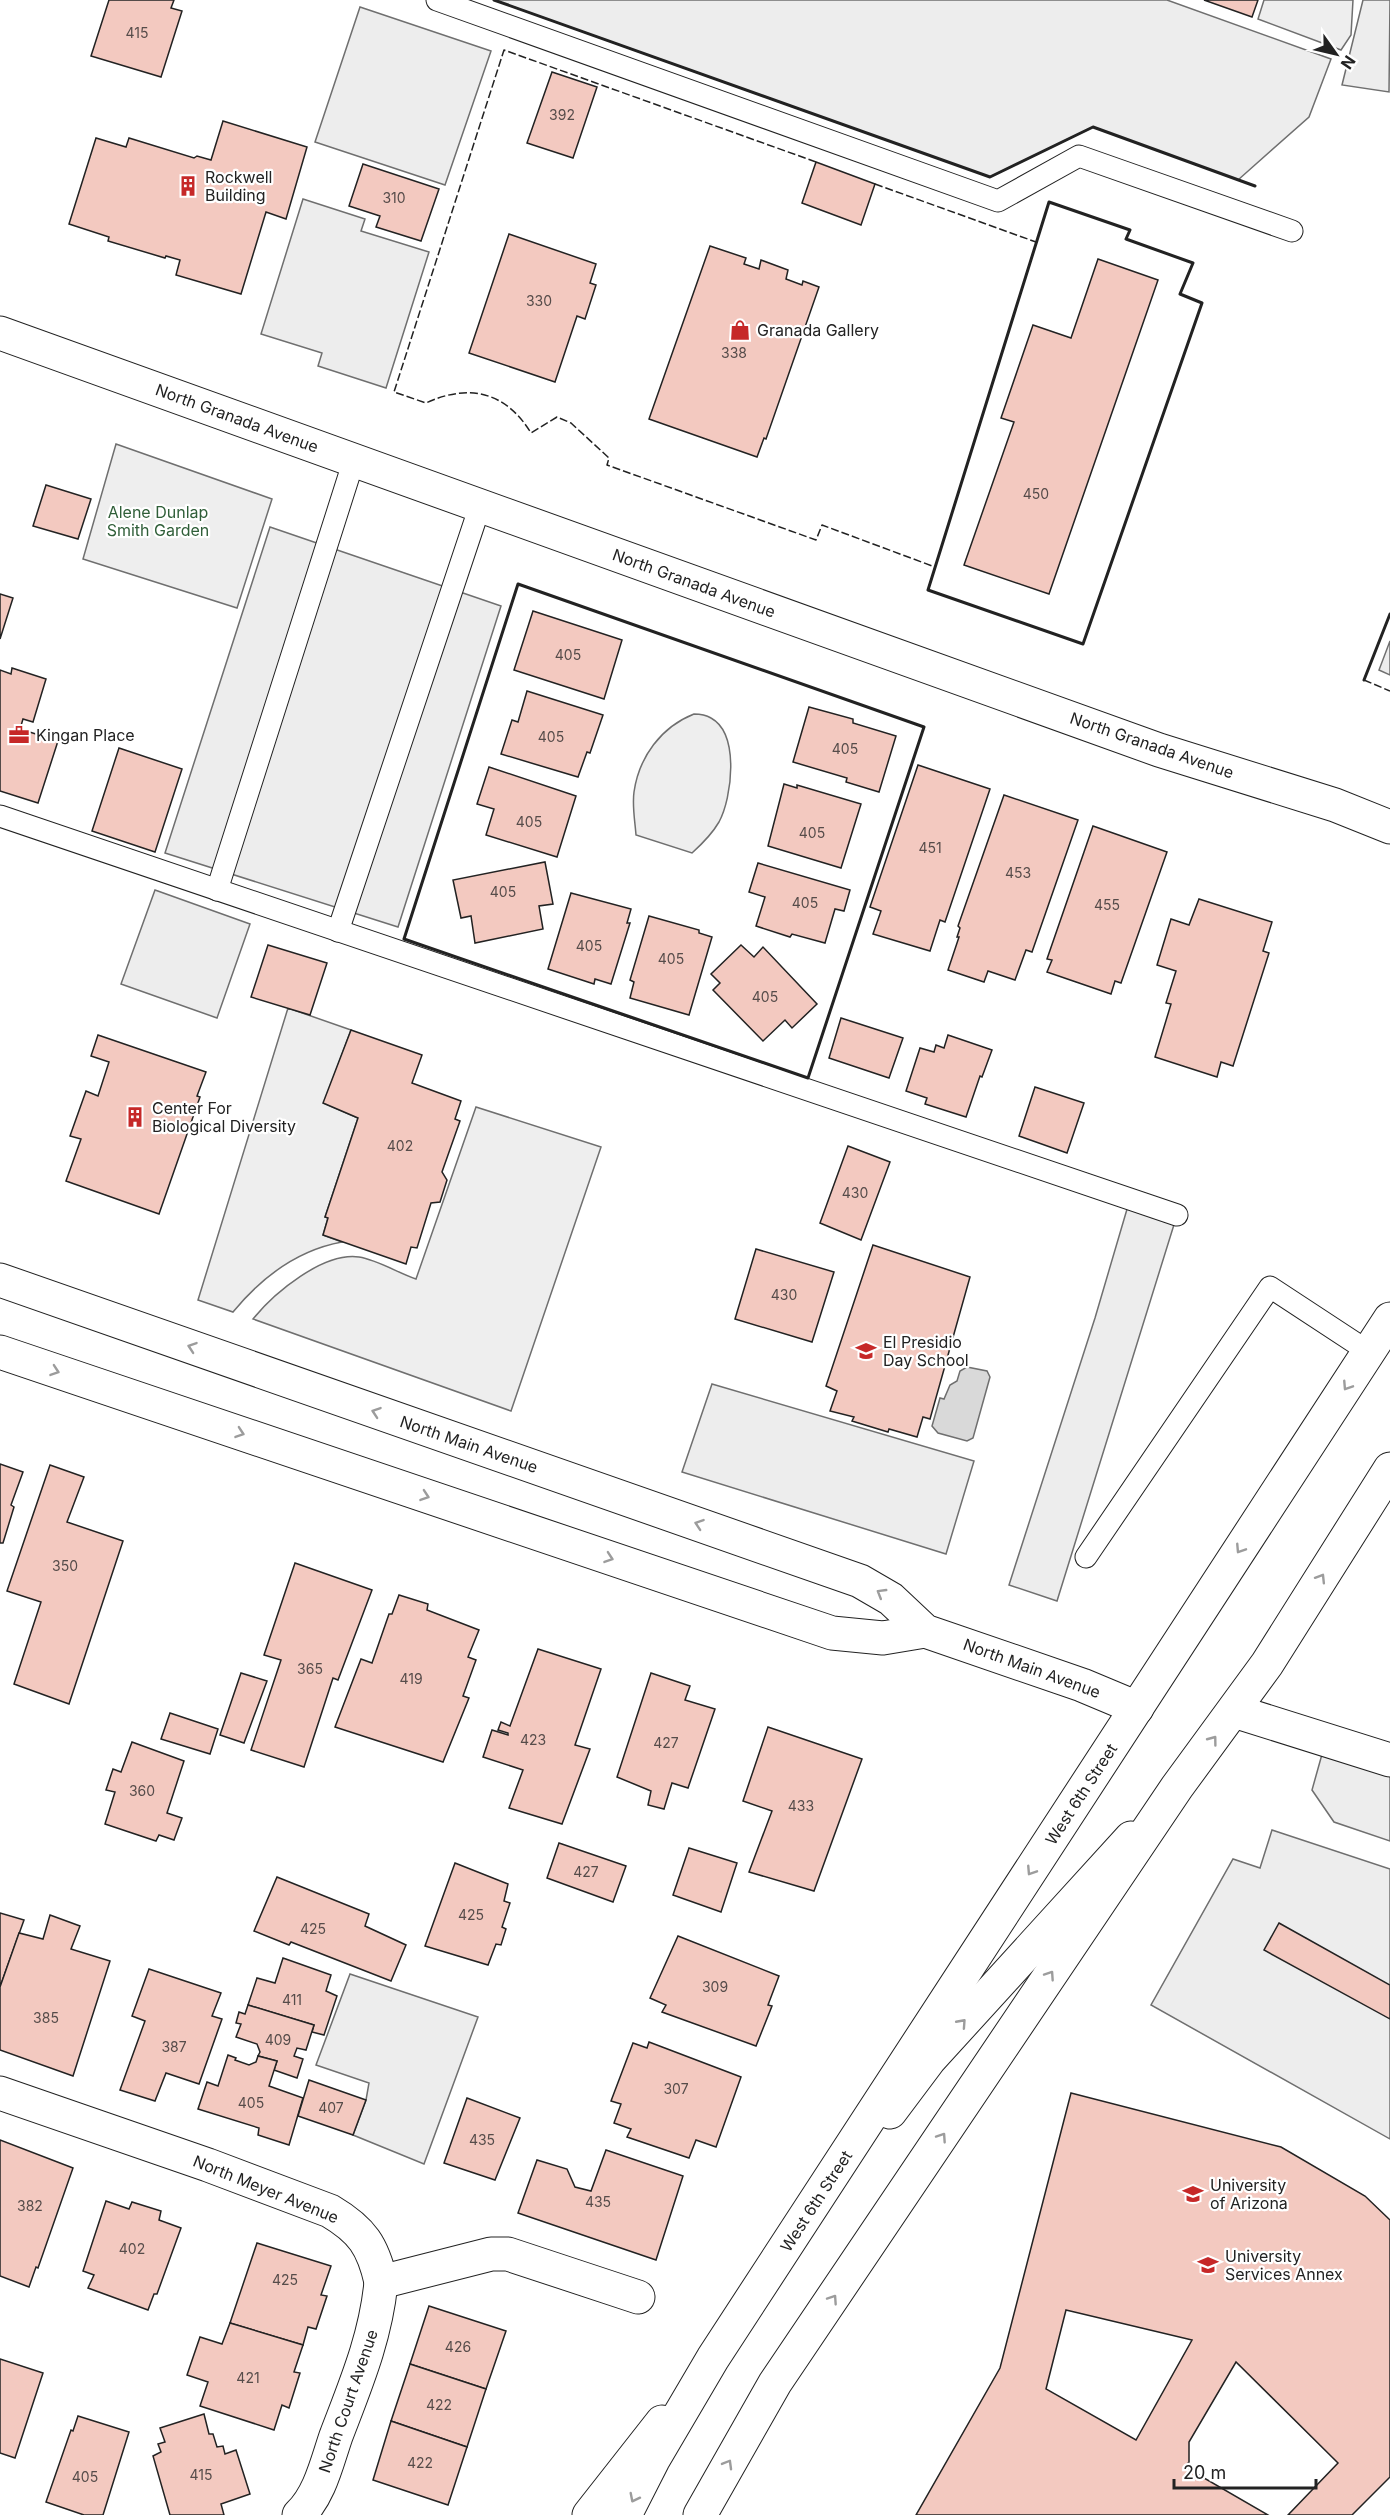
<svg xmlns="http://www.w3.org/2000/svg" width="1390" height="2515" font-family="Inter,sans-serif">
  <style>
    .green { fill: #eee; stroke: #6f6f6f; stroke-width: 1.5 }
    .parking { fill: #ededed; stroke: #6f6f6f; stroke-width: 1.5 }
    .water { fill: #d9d9d9; stroke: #6f6f6f; stroke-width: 1.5 }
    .building { fill: #f3c9c0; stroke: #222; stroke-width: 1.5; fill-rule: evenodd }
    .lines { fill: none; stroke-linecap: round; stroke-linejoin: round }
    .lane-casing { stroke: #222; stroke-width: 23 }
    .street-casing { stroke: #222; stroke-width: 35 }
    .secondary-casing { stroke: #222; stroke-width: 35 }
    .primary-casing { stroke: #222; stroke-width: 35 }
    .lane { stroke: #fff; stroke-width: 21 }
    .street { stroke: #fff; stroke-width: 33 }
    .secondary { stroke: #fff; stroke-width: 33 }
    .primary { stroke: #fff; stroke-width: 33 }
    .fence { stroke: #222; stroke-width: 1.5; stroke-dasharray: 8 3; stroke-linecap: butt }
    .wall { stroke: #222; stroke-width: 3 }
    .oneway { stroke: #9c9c9c }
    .labels { text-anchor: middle; stroke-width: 4.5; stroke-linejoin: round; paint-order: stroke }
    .number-label { font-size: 14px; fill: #564c4a }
    .poi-label { font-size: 16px; fill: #222; stroke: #fff; text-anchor: start }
    .street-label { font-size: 16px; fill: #222; stroke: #fff }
    .park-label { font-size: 16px; fill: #2f5e38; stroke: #fff }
  </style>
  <rect width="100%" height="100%" fill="#fff"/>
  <!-- green -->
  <g class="green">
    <path d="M1264 0H1353L1351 35 1341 50 1258 19Z"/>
    <path d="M116 444 272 499 237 608 83 559Z"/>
    <path d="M694 714C699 714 706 715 711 718 740 734 732 798 719 822 712 834 702 844 692 853L636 835C635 821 632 806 634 792 639 757 661 727 694 714Z"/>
    <path d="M288 1008 351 1030 324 1103 358 1118 325 1217 328 1218 323 1235 342 1242C298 1250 261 1278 233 1312L198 1300Z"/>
    <path d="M476 1107 601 1147 511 1411 253 1319C274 1293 323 1252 359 1257 378 1260 398 1273 416 1279Z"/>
  </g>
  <!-- parking -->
  <g class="parking">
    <path d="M494 0H1167L1331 59 1309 117 1238 180 1093 127 990 177Z"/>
    <path d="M1363 0H1390L1389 92 1342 85Z"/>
    <path d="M360 7 491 51 445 185 315 142Z"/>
    <path d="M303 199 365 219 361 231 429 252 386 388 318 366 322 353 261 334Z"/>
    <path d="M270 527 501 606 398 927 165 853Z"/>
    <path d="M1390 641V675L1379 670Z"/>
    <path d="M155 890 250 924 217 1018 121 984Z"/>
    <path d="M1130 1199 1177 1215 1057 1601 1009 1585 1095 1318Z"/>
    <path d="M712 1384 974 1461 946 1554 682 1472Z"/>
    <path d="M1326 1740 1390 1760V1841L1334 1822 1312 1790Z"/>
    <path d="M1272 1830 1390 1869V2139L1151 2005 1233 1859 1260 1868Z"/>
    <path d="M350 1974 478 2017 424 2164 353 2135 366 2100 369 2083 316 2065Z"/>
  </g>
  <!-- water -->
  <path class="water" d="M967 1367 987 1371 990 1377 973 1438 967 1441 938 1433 932 1426 940 1398 944 1399 950 1385 957 1381 960 1371Z"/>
  <!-- building -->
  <g class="building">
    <path d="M109 0H174L171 8 182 11 161 77 91 56Z"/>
    <path d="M1204 0H1258L1252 17Z"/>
    <path d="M552 72 597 87 573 158 527 143Z"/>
    <path d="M223 121 307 147 286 219 266 212 241 294 176 275 180 260 166 256 165 258 108 241 109 237 69 224 96 138 126 147 129 138 194 158 197 156 211 160Z"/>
    <path d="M816 162 875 184 861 225 802 203Z"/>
    <path d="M363 164 439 189 421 241 376 227 380 216 349 206Z"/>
    <path d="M509 234 596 264 590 283 596 285 585 319 577 316 555 382 469 353Z"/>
    <path d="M710 246 746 258 744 264 759 269 761 260 788 270 786 279 802 285 803 281 819 287 766 439 764 438 757 457 649 419Z"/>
    <path d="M1098 259 1158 280 1049 594 964 565 1014 422 1001 418 1033 325 1071 338Z"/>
    <path d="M46 485 91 499 78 539 33 526Z"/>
    <path d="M0 594 13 598 0 639Z"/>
    <path d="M533 611 622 640 604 699 514 670Z"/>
    <path d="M12 668 46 679 33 722 23 719 20 729 58 741 38 803 0 791V670L11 674Z"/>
    <path d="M527 691 603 715 590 753 587 752 578 777 501 754 512 720 518 722Z"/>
    <path d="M809 707 853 719V723L896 736 879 792 846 782 847 778 793 762Z"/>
    <path d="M119 748 182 769 155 852 92 831Z"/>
    <path d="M918 765 990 789 945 922 940 920 930 951 873 934 881 911 870 907Z"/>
    <path d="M489 767 576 796 557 857 486 835 494 809 477 804Z"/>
    <path d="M784 784 797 788V785L861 804 841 868 768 846Z"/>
    <path d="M1004 795 1078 820 1032 952 1026 950 1015 980 988 971 984 982 948 970 959 937H957L960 928 958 926Z"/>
    <path d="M1093 826 1167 852 1121 983 1115 981 1111 994 1047 972 1052 960 1047 959Z"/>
    <path d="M545 862 553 904 539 906 543 929 475 943 471 916 461 918 453 880Z"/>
    <path d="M758 863 850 890 844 911 835 909 825 943 792 934 790 937 756 926 765 897 749 892Z"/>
    <path d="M571 893 631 909 627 923H630L611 984 595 979 594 984 548 969Z"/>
    <path d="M1199 899 1272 922 1263 951 1269 953 1233 1066 1221 1062 1217 1077 1155 1057 1171 1004 1166 1003 1176 971 1157 965 1171 919 1189 925Z"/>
    <path d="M649 916 699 930V933L712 937 689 1015 630 998 634 982 630 980Z"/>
    <path d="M268 945 327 963 310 1015 251 997Z"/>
    <path d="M741 945 754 957 763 947 817 1004 792 1028 785 1020 763 1041 713 990 720 983 711 974Z"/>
    <path d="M841 1018 903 1038 889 1078 829 1058Z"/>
    <path d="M351 1030 422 1055 412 1083 461 1101 455 1119 460 1121 442 1172 447 1180 440 1202 431 1203 417 1248 411 1247 406 1264 323 1235 328 1218 325 1217 358 1118 323 1103Z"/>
    <path d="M98 1035 206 1072 197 1096 200 1097 159 1214 66 1181 81 1139 70 1136 86 1091 98 1096 109 1062 91 1056Z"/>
    <path d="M948 1035 992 1050 982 1077 980 1076 966 1117 925 1104 927 1098 906 1091 920 1048 934 1052 936 1045 944 1048Z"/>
    <path d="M1035 1087 1084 1103 1067 1153 1019 1136Z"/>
    <path d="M848 1146 890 1162 861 1240 820 1223Z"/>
    <path d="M873 1245 970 1277 930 1419 923 1417 917 1437 889 1429 888 1432 852 1421 854 1417 830 1411 837 1391 826 1386Z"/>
    <path d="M756 1249 834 1272 812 1342 735 1319Z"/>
    <path d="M0 1464 23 1472 11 1505 14 1507 3 1543H0Z"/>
    <path d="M50 1465 84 1477 67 1522 123 1541 69 1704 14 1684 41 1602 7 1591Z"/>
    <path d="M295 1563 372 1590 338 1680 333 1678 304 1767 251 1750 281 1660 264 1655Z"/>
    <path d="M399 1595 428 1604 427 1610 479 1630 468 1657 476 1660 463 1696 469 1698 443 1762 335 1727 361 1659 372 1663 389 1614H392Z"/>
    <path d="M538 1649 601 1669 575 1745 590 1749 562 1824 509 1808 523 1770 483 1757 492 1730 508 1735V1733L498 1730 501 1722 510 1726Z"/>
    <path d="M241 1673 267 1681 244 1743 220 1735Z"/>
    <path d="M651 1673 690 1686 685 1700 715 1709 688 1788 672 1783 664 1809 648 1805 651 1791 617 1777Z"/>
    <path d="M170 1713 218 1729 210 1754 161 1739Z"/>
    <path d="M768 1727 862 1759 814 1891 749 1872 772 1811 743 1801Z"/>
    <path d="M132 1742 184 1761 167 1813 182 1818 174 1840 159 1835 156 1841 105 1824 115 1792 106 1790 113 1769 121 1772Z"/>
    <path d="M559 1843 626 1866 613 1902 547 1878Z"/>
    <path d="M689 1848 737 1863 721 1912 673 1895Z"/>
    <path d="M455 1863 508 1884 504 1901 510 1903 502 1927 506 1929 501 1945 496 1944 488 1965 425 1946Z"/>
    <path d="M277 1877 369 1914 365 1926 406 1945 391 1981 291 1942 289 1945 254 1931Z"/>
    <path d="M0 1913 24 1920 0 1987Z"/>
    <path d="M50 1915 80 1926 71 1949 110 1961 73 2076 0 2050V1987L19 1933 43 1939Z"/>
    <path d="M1279 1923 1390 1985V2019L1264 1950Z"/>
    <path d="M678 1936 779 1976 768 2005 772 2006 756 2046 662 2012 666 2005 650 1998Z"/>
    <path d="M283 1958 331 1975 326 1991 337 1996 324 2035 312 2032 314 2025 248 2005 257 1978 275 1983Z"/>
    <path d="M149 1969 221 1993 212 2016 222 2019 199 2084 166 2073 155 2101 120 2090 145 2021 132 2016Z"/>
    <path d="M248 2005 314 2025 306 2050 297 2048 294 2056 303 2059 297 2078 274 2070 277 2061 258 2056 260 2052 257 2044 236 2037 241 2024 236 2023 239 2012 245 2014Z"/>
    <path d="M649 2042 741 2077 716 2147 696 2140 689 2158 627 2137 631 2129 614 2123 621 2104 611 2101 633 2043 647 2048Z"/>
    <path d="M228 2055 236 2058 235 2060 249 2065 256 2062 258 2056 277 2061 269 2086 303 2098 289 2145 258 2135 259 2128 198 2109 207 2082 218 2086Z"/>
    <path d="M309 2080 366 2100 353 2135 298 2116Z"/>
    <path d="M1071 2093 1281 2147 1365 2196 1390 2220V2477L1352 2515H1288L1338 2463 1236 2362 1189 2442V2462L1185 2467 1268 2515H916L1000 2368ZM1066 2310 1192 2340 1136 2440 1046 2389Z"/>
    <path d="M467 2098 520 2118 495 2180 444 2163Z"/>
    <path d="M0 2140 73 2168 38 2268 36 2267 29 2287 0 2276Z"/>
    <path d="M606 2150 683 2176 656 2260 518 2213 537 2160 567 2169 575 2187 591 2191Z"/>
    <path d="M106 2201 129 2209 132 2202 161 2211 159 2220 181 2228 157 2294H154L148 2310 88 2288 94 2275 83 2271Z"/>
    <path d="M257 2243 331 2266 321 2295 327 2296 316 2329 308 2327 303 2345 230 2323Z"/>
    <path d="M429 2306 506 2331 486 2389 410 2364Z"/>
    <path d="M230 2323 303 2345 294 2372 300 2373 289 2408 282 2405 274 2430 200 2406 208 2382 187 2375 200 2337 222 2344Z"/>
    <path d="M0 2359 43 2373 15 2458 0 2453Z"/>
    <path d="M410 2364 486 2389 467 2447 391 2421Z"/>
    <path d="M204 2414 209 2434H213L217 2447 223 2446 225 2454 236 2450 250 2494 221 2504 224 2515H170L153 2456 161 2452 158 2444 165 2442 160 2428Z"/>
    <path d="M78 2416 129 2432 103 2515H84L46 2502 71 2430 73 2431Z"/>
    <path d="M391 2421 467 2447 448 2505 373 2480Z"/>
  </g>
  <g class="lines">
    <!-- lane casing -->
    <g class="lane-casing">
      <g id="lane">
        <path d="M437 0 998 201 1079 156 1292 231"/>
        <path d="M0 816 1177 1215"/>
        <path d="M217 890 354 460"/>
        <path d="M338 931 480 506"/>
        <path d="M1086 1557 1270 1287 1369 1352"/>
      </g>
    </g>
    <!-- street casing -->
    <g class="street-casing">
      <g id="street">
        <path d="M0 1280 860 1581 891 1599 925 1631 1082 1685 1137 1708"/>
        <path d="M0 1352 832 1633 883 1638 925 1631"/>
        <path d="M1234 1711 1390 1760"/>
        <path d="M0 2093 208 2165 330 2211C362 2230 373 2246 381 2282L491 2254H508L638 2297"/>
        <path d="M299 2515C320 2495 327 2462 336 2436 355 2386 376 2337 381 2282"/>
      </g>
    </g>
    <!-- secondary casing -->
    <g class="secondary-casing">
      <g id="secondary">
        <path d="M0 333 1159 750 1335 805 1390 827"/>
        <path d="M890 2112 929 2060 1131 1838"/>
        <path d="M589 2515 662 2422"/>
      </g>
    </g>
    <!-- primary casing -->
    <g class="primary-casing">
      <g id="primary">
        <path d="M625 2515 653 2460 713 2358 1390 1319"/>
        <path d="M700 2515 775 2383 1177 1787 1267 1664 1390 1469"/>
      </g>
    </g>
    <!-- lane -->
    <use href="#lane" class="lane"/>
    <!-- street -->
    <use href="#street" class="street"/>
    <!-- secondary -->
    <use href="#secondary" class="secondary"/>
    <!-- primary -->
    <use href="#primary" class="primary"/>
    <!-- fence -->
    <g class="fence">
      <path d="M816 162 504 50 394 392 426 403C469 383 506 392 531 433L557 417 571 423 609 458 607 465 816 540 822 525 935 567"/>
      <path d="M875 184 1036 242"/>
      <path d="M1364 680 1390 691"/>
    </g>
    <!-- wall -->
    <g class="wall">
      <path d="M494 0 990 177 1093 127 1255 186"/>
      <path d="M1049 202 1130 230 1126 239 1193 263 1180 294 1202 303 1083 644 928 590Z"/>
      <path d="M518 584 924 727 808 1078 404 939Z"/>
      <path d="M1364 680 1390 614"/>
    </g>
  </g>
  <!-- one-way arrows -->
  <defs><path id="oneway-chevron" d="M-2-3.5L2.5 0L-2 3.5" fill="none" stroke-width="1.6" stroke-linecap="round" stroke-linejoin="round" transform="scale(1.5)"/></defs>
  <g class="oneway">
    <use href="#oneway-chevron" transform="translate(192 1347) rotate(-161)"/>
    <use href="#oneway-chevron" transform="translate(55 1371) rotate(19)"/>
    <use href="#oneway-chevron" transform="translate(1347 1386) rotate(123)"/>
    <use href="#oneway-chevron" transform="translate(376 1412) rotate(-161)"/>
    <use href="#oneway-chevron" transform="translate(240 1433) rotate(19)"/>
    <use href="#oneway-chevron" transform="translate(425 1496) rotate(19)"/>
    <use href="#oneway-chevron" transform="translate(699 1524) rotate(-161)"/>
    <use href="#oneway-chevron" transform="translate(1240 1549) rotate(123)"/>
    <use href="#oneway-chevron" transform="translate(609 1558) rotate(19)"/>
    <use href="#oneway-chevron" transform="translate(1321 1578) rotate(-58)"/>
    <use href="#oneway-chevron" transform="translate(881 1593) rotate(-149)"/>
    <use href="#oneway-chevron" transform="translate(1213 1740) rotate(-53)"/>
    <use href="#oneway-chevron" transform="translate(1031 1871) rotate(123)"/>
    <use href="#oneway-chevron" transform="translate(1050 1975) rotate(-56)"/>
    <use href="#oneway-chevron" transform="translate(962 2023) rotate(-48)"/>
    <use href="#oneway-chevron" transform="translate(942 2137) rotate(-56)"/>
    <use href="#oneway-chevron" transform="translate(833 2299) rotate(-56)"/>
    <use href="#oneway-chevron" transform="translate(728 2464) rotate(-60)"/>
    <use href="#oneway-chevron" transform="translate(634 2498) rotate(117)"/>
  </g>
  <!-- icons -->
  <defs>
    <g id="building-bare" transform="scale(1.62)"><path d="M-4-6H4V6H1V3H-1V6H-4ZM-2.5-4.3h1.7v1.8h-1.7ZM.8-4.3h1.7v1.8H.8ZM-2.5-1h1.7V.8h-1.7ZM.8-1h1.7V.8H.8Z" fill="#c62828" stroke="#fff" stroke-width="2.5" paint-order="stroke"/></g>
    <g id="shop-bare" transform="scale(1.62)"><path d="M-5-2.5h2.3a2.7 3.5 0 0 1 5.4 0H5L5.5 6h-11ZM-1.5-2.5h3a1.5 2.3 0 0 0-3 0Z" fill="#c62828" stroke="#fff" stroke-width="2.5" paint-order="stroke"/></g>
    <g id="office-bare" transform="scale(1.62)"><path d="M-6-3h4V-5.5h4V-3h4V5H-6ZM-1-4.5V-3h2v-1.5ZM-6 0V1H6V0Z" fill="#c62828" stroke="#fff" stroke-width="2.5" paint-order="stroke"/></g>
    <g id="school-bare" transform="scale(1.62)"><path d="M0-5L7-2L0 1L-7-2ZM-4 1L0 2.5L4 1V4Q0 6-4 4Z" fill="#c62828" stroke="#fff" stroke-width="2.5" paint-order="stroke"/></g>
    <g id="university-bare" transform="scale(1.62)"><path d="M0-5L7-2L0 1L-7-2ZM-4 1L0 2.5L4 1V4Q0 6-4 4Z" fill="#c62828" stroke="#fff" stroke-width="2.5" paint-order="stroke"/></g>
  </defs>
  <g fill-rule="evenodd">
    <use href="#building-bare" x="188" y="186"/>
    <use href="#shop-bare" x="740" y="330"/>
    <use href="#office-bare" x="19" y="735"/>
    <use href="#building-bare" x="135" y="1117"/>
    <use href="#school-bare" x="866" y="1351"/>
    <use href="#university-bare" x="1193" y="2194"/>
    <use href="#university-bare" x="1208" y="2265"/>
  </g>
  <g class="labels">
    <!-- number labels -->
    <g class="number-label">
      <text x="137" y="38">415</text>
      <text x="562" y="120">392</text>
      <text x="394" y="203">310</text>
      <text x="539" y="306">330</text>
      <text x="734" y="358">338</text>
      <text x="1036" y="499">450</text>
      <text x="568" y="660">405</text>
      <text x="551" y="742">405</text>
      <text x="845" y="754">405</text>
      <text x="529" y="827">405</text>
      <text x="812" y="838">405</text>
      <text x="930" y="853">451</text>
      <text x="1018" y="878">453</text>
      <text x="503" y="897">405</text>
      <text x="805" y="908">405</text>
      <text x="1107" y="910">455</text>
      <text x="589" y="951">405</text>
      <text x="671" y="964">405</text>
      <text x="765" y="1002">405</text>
      <text x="400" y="1151">402</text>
      <text x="855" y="1198">430</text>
      <text x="784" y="1300">430</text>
      <text x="65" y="1571">350</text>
      <text x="310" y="1674">365</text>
      <text x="411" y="1684">419</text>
      <text x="533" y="1745">423</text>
      <text x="666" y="1748">427</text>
      <text x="142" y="1796">360</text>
      <text x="801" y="1811">433</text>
      <text x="586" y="1877">427</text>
      <text x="471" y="1920">425</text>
      <text x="313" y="1934">425</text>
      <text x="715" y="1992">309</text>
      <text x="292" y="2005">411</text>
      <text x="46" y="2023">385</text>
      <text x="278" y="2045">409</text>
      <text x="174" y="2052">387</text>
      <text x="676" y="2094">307</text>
      <text x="251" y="2108">405</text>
      <text x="331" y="2113">407</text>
      <text x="482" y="2145">435</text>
      <text x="598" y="2207">435</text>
      <text x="30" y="2211">382</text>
      <text x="132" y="2254">402</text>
      <text x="285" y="2285">425</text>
      <text x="458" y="2352">426</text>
      <text x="248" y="2383">421</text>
      <text x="439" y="2410">422</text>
      <text x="420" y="2468">422</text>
      <text x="201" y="2480">415</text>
      <text x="85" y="2482">405</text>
    </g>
    <!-- poi labels -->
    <g class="poi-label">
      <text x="205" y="183">Rockwell<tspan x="205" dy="18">Building</tspan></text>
      <text x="757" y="336">Granada Gallery</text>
      <text x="36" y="741">Kingan Place</text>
      <text x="152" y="1114">Center For<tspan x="152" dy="18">Biological Diversity</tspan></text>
      <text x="883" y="1348">El Presidio<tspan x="883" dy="18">Day School</tspan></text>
      <text x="1210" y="2191">University<tspan x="1210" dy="18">of Arizona</tspan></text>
      <text x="1225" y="2262">University<tspan x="1225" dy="18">Services Annex</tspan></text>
    </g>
    <!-- street labels -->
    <g class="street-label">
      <text transform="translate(237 418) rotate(20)" y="6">North Granada Avenue</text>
      <text transform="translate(694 583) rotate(20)" y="6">North Granada Avenue</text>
      <text transform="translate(1152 745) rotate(19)" y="6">North Granada Avenue</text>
      <text transform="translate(469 1444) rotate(19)" y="6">North Main Avenue</text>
      <text transform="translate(1032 1668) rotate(20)" y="6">North Main Avenue</text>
      <text transform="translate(1081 1794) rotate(-57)" y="6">West 6th Street</text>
      <text transform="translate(266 2189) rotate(22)" y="6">North Meyer Avenue</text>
      <text transform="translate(816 2201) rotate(-57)" y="6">West 6th Street</text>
      <text transform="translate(348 2401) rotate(-71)" y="6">North Court Avenue</text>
    </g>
    <!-- park labels -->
    <g class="park-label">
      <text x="158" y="518">Alene Dunlap<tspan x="158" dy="18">Smith Garden</tspan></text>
    </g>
  </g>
  <!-- north arrow -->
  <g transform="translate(1336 54) rotate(124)" stroke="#ffffff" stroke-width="4.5" paint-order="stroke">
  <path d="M0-4.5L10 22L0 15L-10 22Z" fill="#222222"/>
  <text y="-9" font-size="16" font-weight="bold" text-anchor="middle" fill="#222222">N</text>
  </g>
  <!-- scale -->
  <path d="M1174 2479v9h142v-9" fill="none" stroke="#222222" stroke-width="3"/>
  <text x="1183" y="2479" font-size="18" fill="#222222" stroke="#ffffff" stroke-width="4.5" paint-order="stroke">20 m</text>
</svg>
